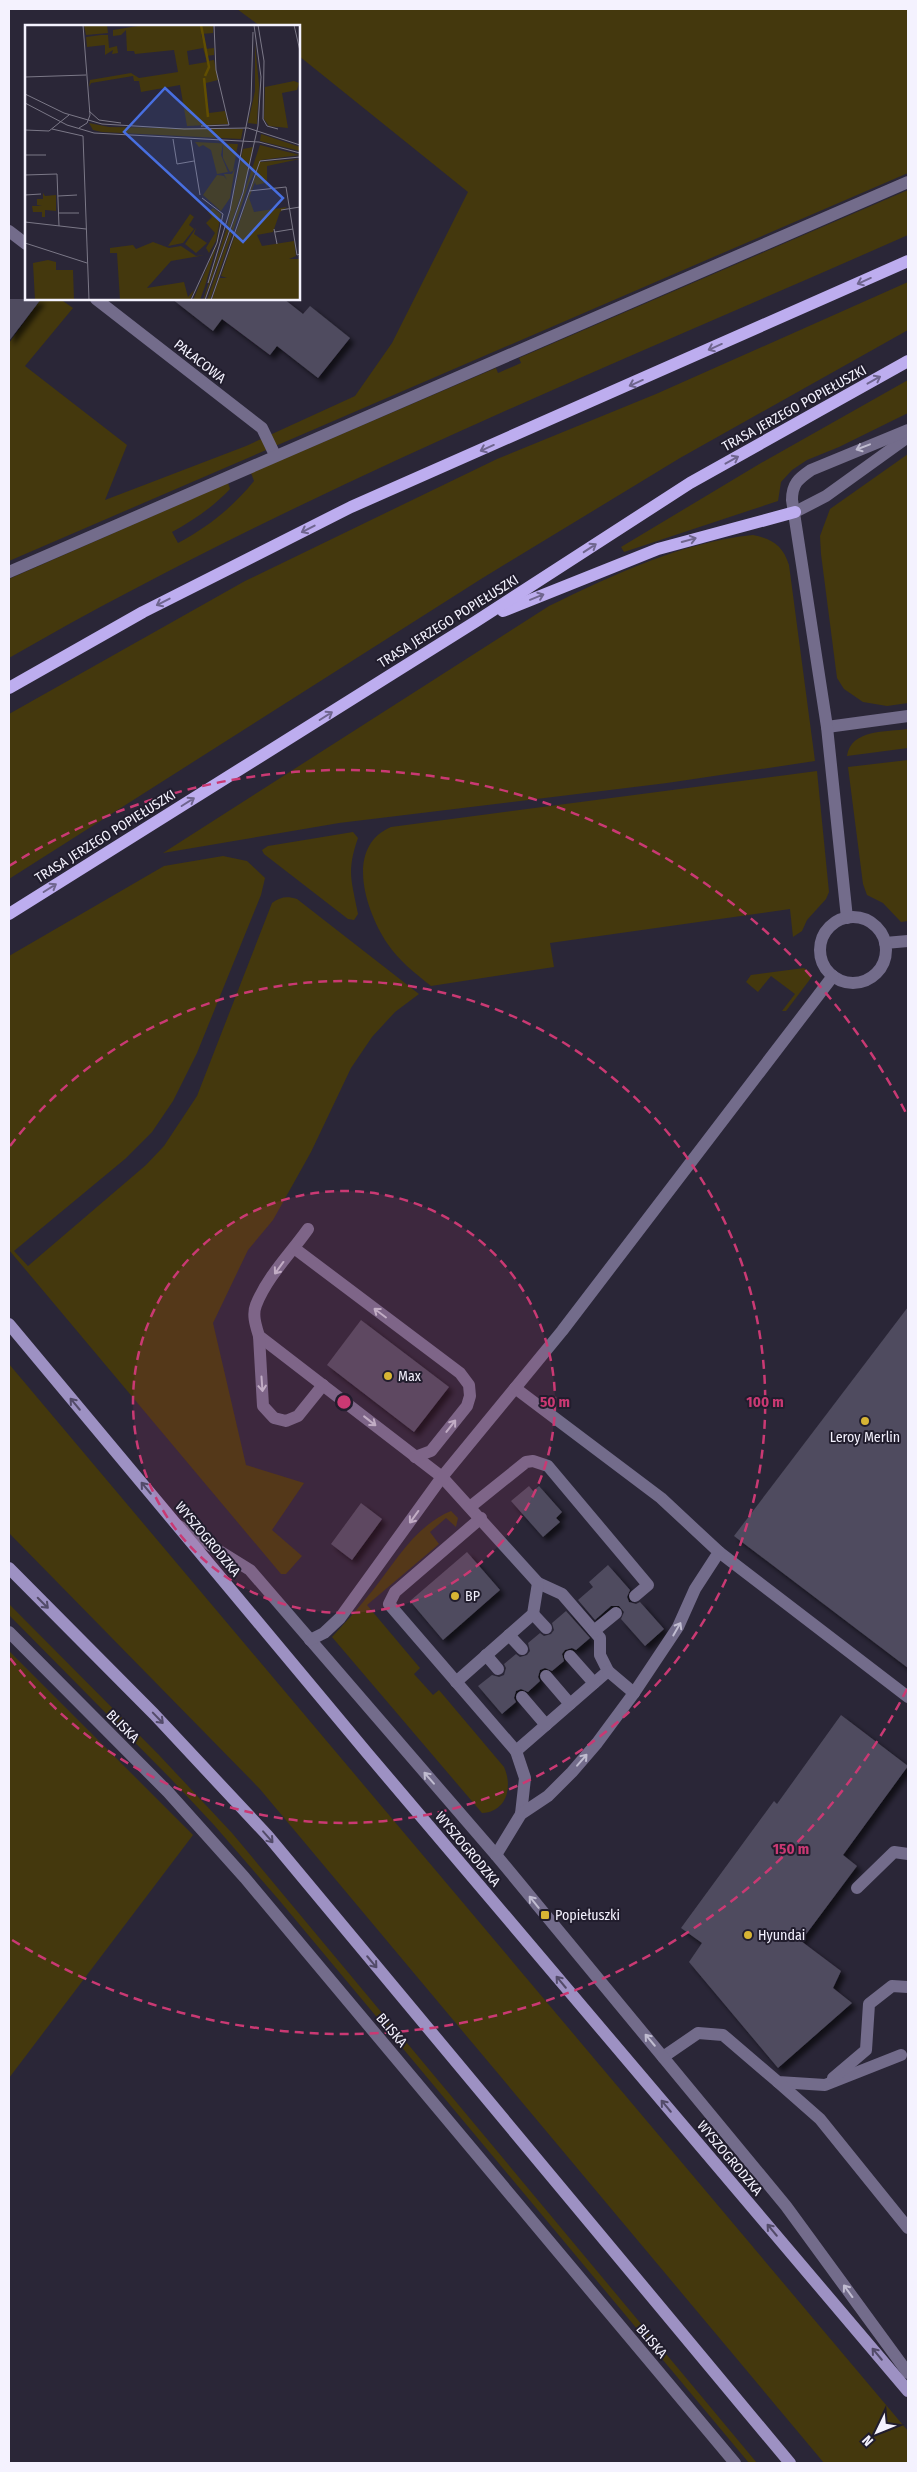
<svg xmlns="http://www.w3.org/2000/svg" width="917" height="2472" font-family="'Fira Sans Condensed',sans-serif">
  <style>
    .green { fill: #44380d }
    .building { fill: #4f4b5e; filter: url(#shadow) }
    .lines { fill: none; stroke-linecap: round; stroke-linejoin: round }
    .service { stroke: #736c8b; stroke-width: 12 }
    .minor { stroke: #736c8b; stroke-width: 12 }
    .secondary { stroke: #9d91c3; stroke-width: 12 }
    .primary { stroke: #bdadef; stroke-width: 12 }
    .oneway { stroke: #6f658e }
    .oneway2 { stroke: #c0bcd0 }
    .oneway3 { stroke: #534b69 }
    .ring { fill: none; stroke: #ca3973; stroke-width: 2.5; stroke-dasharray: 9 6 }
    .poi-dot { fill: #d7b434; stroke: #211d2d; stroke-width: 2 }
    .labels { text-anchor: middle; stroke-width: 4; stroke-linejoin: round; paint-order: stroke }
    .street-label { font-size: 14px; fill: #f4f2fe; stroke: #211d2d }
    .poi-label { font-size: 14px; fill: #f4f2fe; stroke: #211d2d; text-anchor: start }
    .inset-river { fill: none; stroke: #614e01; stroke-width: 2.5 }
    .inset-road { fill: none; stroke: #7b7887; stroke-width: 1 }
    .view { fill: #486fe0; fill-opacity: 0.15; stroke: #486fe0; stroke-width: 2.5 }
    .inset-edge { fill: none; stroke: #f4f2fe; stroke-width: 2.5 }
    .centre { fill: #ca3973; stroke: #211d2d; stroke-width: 2.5 }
    .ring-label { font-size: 15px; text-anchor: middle; font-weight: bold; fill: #ca3973; stroke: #211d2d; stroke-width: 4; stroke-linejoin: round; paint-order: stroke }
  </style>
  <defs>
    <filter id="shadow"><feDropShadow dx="4.5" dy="4.5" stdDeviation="2.5" flood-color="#0009"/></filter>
  </defs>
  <rect width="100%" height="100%" fill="#2a2637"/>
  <!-- green -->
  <g class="green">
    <path d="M237 9H908V173L9 561V343L41 299H60L73 308 25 366 127 445 105 500 246 446 355 396 392 343 468 192 299 56V26H260Z"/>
    <path d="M908 190V235C605 369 297 492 9 658V579L228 483 230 489C213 507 194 520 172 532L178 543C208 527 232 508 254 481L251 473 496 368 498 373 521 363 519 358Z"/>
    <path d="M908 282V330L680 458 481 579 9 879V714L245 581 497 459 656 394Z"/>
    <path d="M908 380V413L839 447 807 460 792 470 781 482 778 501 624 552 621 547 761 463Z"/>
    <path d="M908 454V703L887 706 863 702 844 689 837 678 821 554 820 536 830 509Z"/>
    <path d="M753 535C773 539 783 546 789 565L815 761 667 783 339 823 163 853 549 606C613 575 682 542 753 535Z"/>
    <path d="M908 729V748L847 756C851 729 886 732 908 729Z"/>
    <path d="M908 760V921L901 922 883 903 867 895 863 884 848 767Z"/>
    <path d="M817 771 829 892 826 899 807 920 802 931 793 937 790 909 550 943 554 967 431 986C415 973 399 961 387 943 366 911 344 847 391 827Z"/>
    <path d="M353 832 358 838C346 872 352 881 358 914L354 920 348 919 264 854 262 850 268 846Z"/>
    <path d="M223 856 247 861 265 878 261 895 197 1053 173 1101 152 1132 125 1159 14 1251 28 1266 146 1165 164 1146 197 1096 272 903C280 897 287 896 297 899L419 994 395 1012 372 1037 351 1068 311 1152 273 1220 248 1250 213 1323 246 1465 304 1483 272 1530 302 1556 286 1574H281L9 1250V956L164 866Z"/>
    <path d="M804 968 810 972 811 978 786 1011H782L795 994 771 976 758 992 746 982 751 975Z"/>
    <path d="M9 1364 908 2431V2463H824L259 1788 9 1533Z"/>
    <path d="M451 1511 458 1518 456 1527 446 1518 430 1532 439 1544 367 1605 420 1668 414 1674 433 1695 439 1690 504 1767C513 1786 507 1812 482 1813L332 1637C346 1622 360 1606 373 1590 396 1561 415 1526 451 1511Z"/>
    <path d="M9 1604 159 1755 232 1833 757 2463H749L279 1900 214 1825 171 1779 9 1615Z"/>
    <path d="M9 1651 193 1835 9 2078Z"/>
  </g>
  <!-- building -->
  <g class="building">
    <path d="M9 299H41L9 341Z"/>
    <path d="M172 299H284L303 314 310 306 350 338 318 378 277 346 270 355 222 319 213 331Z"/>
    <path d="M908 1307V1668L734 1536Z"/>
    <path d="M361 1320 449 1387 414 1432 327 1365Z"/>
    <path d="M529 1486 533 1491 539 1486 562 1512 556 1518 560 1522 543 1537 511 1501Z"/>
    <path d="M361 1503 382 1519 352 1560 331 1544Z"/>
    <path d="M467 1552 500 1590 443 1640 410 1601Z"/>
    <path d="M608 1565 630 1590 627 1597 629 1602 636 1604 640 1602 664 1629 645 1646 621 1619 624 1612 619 1606H611L595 1620 578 1600 593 1587 589 1582Z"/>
    <path d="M566 1611 590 1638 576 1650 572 1648 565 1650 562 1654 564 1661 552 1671 545 1668 540 1670 538 1677 540 1681 528 1692 521 1689 516 1691 514 1698 516 1702 502 1714 478 1686 492 1675 499 1677 504 1675 506 1668 504 1664 516 1654 520 1657 527 1655 530 1651 528 1643 540 1633 544 1636 551 1634 554 1630 552 1623Z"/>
    <path d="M841 1715 908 1766 843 1855 857 1866 801 1941 841 1971 833 1988 852 2003 778 2068 689 1962 702 1943 681 1928 774 1801 777 1804Z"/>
  </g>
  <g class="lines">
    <!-- service -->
    <g class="service">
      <path d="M827 727 908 716"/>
      <path d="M885 943 908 941"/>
      <path d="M308 1229C291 1253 267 1277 256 1305 252 1315 256 1326 259 1336L442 1477 538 1583 562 1594 600 1638V1655L608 1671 516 1751 525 1778 521 1814"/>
      <path d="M294 1248 460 1373 469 1385 470 1396 467 1406 431 1451 415 1457"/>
      <path d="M259 1336 263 1406 274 1418 286 1421 298 1416 323 1385"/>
      <path d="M470 1507 526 1462 533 1461 548 1466 648 1585 635 1596"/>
      <path d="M481 1518 395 1592 389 1604 516 1751"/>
      <path d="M719 1552 908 1697"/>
      <path d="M533 1614 546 1628"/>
      <path d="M594 1631 616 1613"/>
      <path d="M509 1635 522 1649"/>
      <path d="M486 1655 498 1669"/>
      <path d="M570 1656 594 1683"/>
      <path d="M608 1671 634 1693"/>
      <path d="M546 1676 570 1704"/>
      <path d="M456 1682 533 1614 538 1583"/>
      <path d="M522 1697 546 1725"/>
      <path d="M857 1888 894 1852 908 1854"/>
      <path d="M663 2057 698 2033 723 2035 778 2082 825 2085 901 2055"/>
      <path d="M833 2078 866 2050 869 2004 892 1986 908 1987"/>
      <path d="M778 2082 820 2119 908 2228"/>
    </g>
    <!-- minor -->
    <g class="minor">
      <path d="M9 231 26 244"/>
      <path d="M96 299 262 428 275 455"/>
      <path d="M795 512 826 496 908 437"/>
      <path d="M9 572 908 182"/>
      <circle cx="853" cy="950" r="33"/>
      <path d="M847 918 827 727 792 500C792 484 798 479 811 470L908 430"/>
      <path d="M179 1526 250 1570 496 1855 786 2206 908 2373"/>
      <path d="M9 1632 168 1792 245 1878 735 2463"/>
      <path d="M310 1640 324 1633 340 1618 442 1477 562 1331 833 976"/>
      <path d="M496 1855 521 1814 548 1796 572 1772 597 1743 634 1693 678 1627 695 1589 719 1552 661 1498 515 1388"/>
    </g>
    <!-- secondary -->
    <g class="secondary">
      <path d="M9 1324 368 1754 908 2391"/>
      <path d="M9 1568 154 1714 268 1836 790 2463"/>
    </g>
    <!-- primary -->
    <g class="primary">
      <path d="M503 611 658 549 795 512"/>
      <path d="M9 688 143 612 351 507 908 261"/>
      <path d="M9 914 475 622 690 483 908 361"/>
    </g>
  </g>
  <!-- one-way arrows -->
  <defs><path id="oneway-shaft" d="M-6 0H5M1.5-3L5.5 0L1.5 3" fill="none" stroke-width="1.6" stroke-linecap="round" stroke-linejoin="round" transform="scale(1.25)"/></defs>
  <g class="oneway">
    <use href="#oneway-shaft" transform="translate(864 281) rotate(156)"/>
    <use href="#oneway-shaft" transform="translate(715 347) rotate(156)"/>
    <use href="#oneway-shaft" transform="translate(874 380) rotate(-29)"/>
    <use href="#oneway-shaft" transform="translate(636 383) rotate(156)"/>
    <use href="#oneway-shaft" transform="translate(487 448) rotate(156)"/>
    <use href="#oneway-shaft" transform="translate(732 460) rotate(-29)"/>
    <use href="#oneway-shaft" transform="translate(308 529) rotate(153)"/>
    <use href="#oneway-shaft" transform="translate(689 540) rotate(-15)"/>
    <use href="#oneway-shaft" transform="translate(590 548) rotate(-33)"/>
    <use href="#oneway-shaft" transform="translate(537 597) rotate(-22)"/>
    <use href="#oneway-shaft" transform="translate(163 602) rotate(153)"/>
    <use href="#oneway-shaft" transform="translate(326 716) rotate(-32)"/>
    <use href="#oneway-shaft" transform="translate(188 802) rotate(-32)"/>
    <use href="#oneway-shaft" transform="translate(50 888) rotate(-32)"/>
  </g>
  <g class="oneway2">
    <use href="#oneway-shaft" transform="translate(863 447) rotate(159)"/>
    <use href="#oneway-shaft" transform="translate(279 1268) rotate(126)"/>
    <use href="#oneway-shaft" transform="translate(380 1313) rotate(-143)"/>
    <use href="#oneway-shaft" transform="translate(262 1384) rotate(86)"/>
    <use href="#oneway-shaft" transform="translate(370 1421) rotate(38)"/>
    <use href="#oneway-shaft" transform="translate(451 1426) rotate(-52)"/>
    <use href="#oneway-shaft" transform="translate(414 1517) rotate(126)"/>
    <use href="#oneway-shaft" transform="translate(677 1629) rotate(-60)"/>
    <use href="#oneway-shaft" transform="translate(582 1760) rotate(-49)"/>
    <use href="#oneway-shaft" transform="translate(429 1778) rotate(-131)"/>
    <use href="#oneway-shaft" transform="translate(534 1902) rotate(-129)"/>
    <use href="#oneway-shaft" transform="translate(650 2040) rotate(-130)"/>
    <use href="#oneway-shaft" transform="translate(848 2291) rotate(-126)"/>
  </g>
  <g class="oneway3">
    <use href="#oneway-shaft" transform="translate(75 1404) rotate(-130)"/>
    <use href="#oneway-shaft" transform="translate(146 1488) rotate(-130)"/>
    <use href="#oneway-shaft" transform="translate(43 1603) rotate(45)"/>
    <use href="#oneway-shaft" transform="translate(158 1718) rotate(46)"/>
    <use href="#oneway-shaft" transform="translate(268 1837) rotate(49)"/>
    <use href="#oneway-shaft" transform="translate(372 1962) rotate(50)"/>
    <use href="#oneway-shaft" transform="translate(561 1982) rotate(-130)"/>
    <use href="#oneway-shaft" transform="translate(666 2106) rotate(-130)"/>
    <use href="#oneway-shaft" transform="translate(772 2230) rotate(-130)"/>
    <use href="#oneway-shaft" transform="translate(877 2354) rotate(-130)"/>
  </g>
  <!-- distance rings -->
  <circle cx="344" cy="1402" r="211" fill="#ca3973" fill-opacity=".12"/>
  <g class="ring">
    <circle cx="344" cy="1402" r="211"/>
    <path d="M10 1146A421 421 0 1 1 10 1658"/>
    <path d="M907 1689A632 632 0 0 1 9 1938M9 866A632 632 0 0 1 907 1115"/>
  </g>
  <!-- markers -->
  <g class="poi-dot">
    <circle cx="388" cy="1376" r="5"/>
    <circle cx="865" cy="1421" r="5"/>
    <circle cx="455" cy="1596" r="5"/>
    <rect x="540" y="1910" width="10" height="10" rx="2.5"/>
    <circle cx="748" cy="1935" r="5"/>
  </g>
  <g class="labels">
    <!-- street labels -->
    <g class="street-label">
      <text transform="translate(200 361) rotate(38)" y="5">PAŁACOWA</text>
      <text transform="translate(794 408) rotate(-29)" y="5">TRASA JERZEGO POPIEŁUSZKI</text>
      <text transform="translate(448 621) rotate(-32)" y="5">TRASA JERZEGO POPIEŁUSZKI</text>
      <text transform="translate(105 836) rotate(-32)" y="5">TRASA JERZEGO POPIEŁUSZKI</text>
      <text transform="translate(208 1539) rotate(50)" y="5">WYSZOGRODZKA</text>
      <text transform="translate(123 1726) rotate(45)" y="5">BLISKA</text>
      <text transform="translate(468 1849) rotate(50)" y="5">WYSZOGRODZKA</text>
      <text transform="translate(392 2030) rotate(50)" y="5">BLISKA</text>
      <text transform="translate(730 2158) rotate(50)" y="5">WYSZOGRODZKA</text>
      <text transform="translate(652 2341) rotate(50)" y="5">BLISKA</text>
    </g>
    <!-- poi labels -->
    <g class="poi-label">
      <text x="398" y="1381">Max</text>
      <text x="865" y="1442" text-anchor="middle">Leroy Merlin</text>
      <text x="465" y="1601">BP</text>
      <text x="555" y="1920">Popiełuszki</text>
      <text x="758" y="1940">Hyundai</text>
    </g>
  </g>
  <!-- overview -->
  <g transform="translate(25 25)">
    <rect width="275" height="275" fill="#2a2637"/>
    <path d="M59 0H82L83 8 61 10ZM119 0H188V8L176 9 180 24 189 23V30L181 31 183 36 189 35 193 55 181 58 180 65 184 88 200 86 203 99 162 101 155 60 116 67 114 56H109L108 51 66 58 64 62 65 55 106 48 114 53 153 47 149 25 110 29 109 26H102L101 5 96 10 88 11V5ZM178 23 182 37 164 40 162 26ZM76 10H83L84 23 92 21 93 28 87 29 88 25 80 30V20L62 22 61 12ZM230 19 234 60 232 99 223 98 230 66ZM269 56 274 58 272 65 257 68 263 103 244 101 239 94 240 62ZM64 98 84 102 218 104 216 114 77 107 68 105ZM236 109 275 122V126L235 116ZM170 117 210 119H213L208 146 205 147 198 133V118L196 130 203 147 192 149 186 125 178 120 174 122ZM235 120 275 130 236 135 224 158 185 275H182ZM228 122 220 159 179 275H178L202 202 218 124ZM275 134 242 141V163L240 158 231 160 230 157 224 173 229 187 262 182 255 187 248 207 232 210 237 221 269 216 271 231 264 234H275V275H187L194 253H202L196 251 235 137ZM210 143 205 173 196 186 178 170 192 150 199 151 202 155 199 149H207ZM18 168 20 171 31 170V186L20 185V192H17V187H8L7 181H17L12 180V174H18ZM204 179 180 261 175 275H168L192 219ZM188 183 196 189 191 216 184 228 181 223 190 208 181 198 187 192 183 187ZM165 189 169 192 164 200 169 204 158 218 143 221ZM171 203 169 209 182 218 171 228 160 219ZM128 217 144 223 156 221 171 231 180 230 146 236 122 263 159 257 163 272 169 265 165 275H95L92 228H85V223L108 220 111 224ZM23 235 31 237V245H48L49 275H10L8 238Z" fill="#44380d" fill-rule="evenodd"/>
    <path class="inset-river" d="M176 0 184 42 180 51M179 53 183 92"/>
    <path class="inset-road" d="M233 0 239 36 238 94 242 101 253 104M269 0 275 26M0 52 61 50M0 69 39 88 77 99 159 104 223 103 275 120M0 78 42 100 69 108 234 117 275 128M64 86 74 95 96 98M176 101 204 100 191 45 189 0M54 103 62 98 65 90 58 0M27 104 58 111 64 275M0 105 24 106 44 90M148 114 152 139 169 136M166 115 175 170M0 130H21M0 150 32 149 34 201M224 166 261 162 272 230 275 229M0 170 16 169M33 171 52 170M177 173 198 189M256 185 275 182M34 188H54M0 197 61 204M249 204 252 219M250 207 268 204M0 218 62 238M183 258 205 185 226 76 228 7M166 275 192 218 198 189M180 275 218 168 233 101 236 52 229 0M186 275 235 136 275 132"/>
    <path class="view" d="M140 63 258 173 218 217 99 107Z"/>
    <rect width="275" height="275" class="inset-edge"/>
  </g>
  <circle cx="344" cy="1402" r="8" class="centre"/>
  <g class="ring-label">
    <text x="555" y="1407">50 m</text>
    <text x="765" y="1407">100 m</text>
    <text x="791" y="1854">150 m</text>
  </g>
  <!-- border -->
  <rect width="917" height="2472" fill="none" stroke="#f4f2fe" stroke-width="20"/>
  <!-- north arrow -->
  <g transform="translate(877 2432) rotate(227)" stroke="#211d2d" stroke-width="4" paint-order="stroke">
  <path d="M0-4L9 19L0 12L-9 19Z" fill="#f4f2fe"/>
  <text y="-8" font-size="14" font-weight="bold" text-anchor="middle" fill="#f4f2fe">N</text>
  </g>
</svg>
